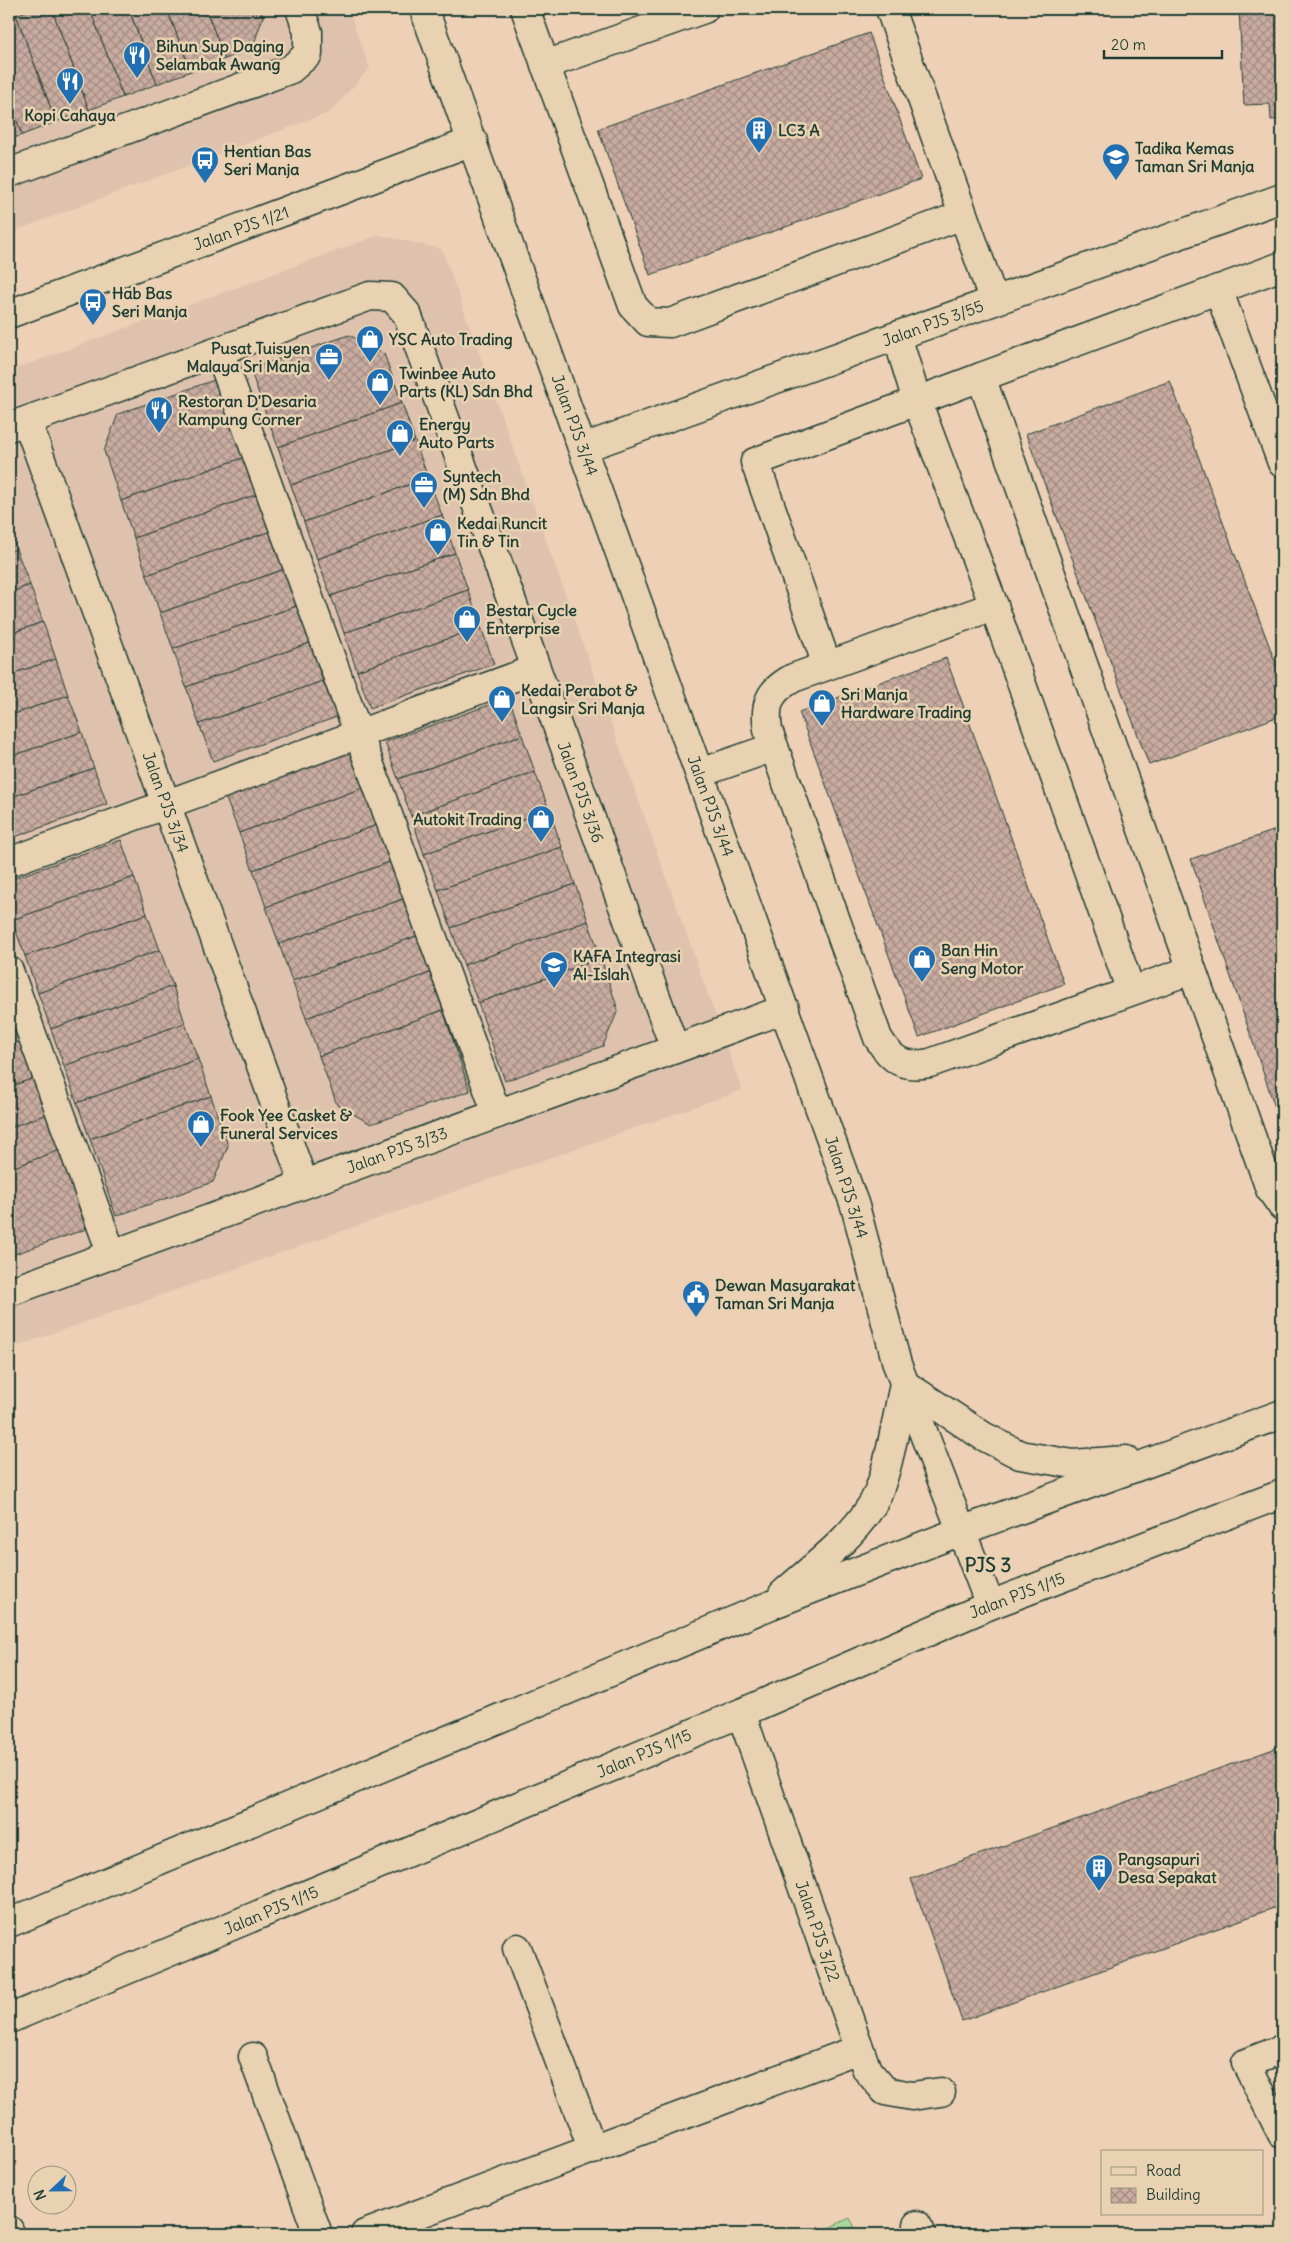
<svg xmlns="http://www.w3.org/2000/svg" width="1291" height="2243" font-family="Delius,sans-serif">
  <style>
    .built { fill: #dec2ad }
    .park { fill: #a9d999; stroke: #648b66 }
    .building { fill: url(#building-cross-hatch); stroke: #1f3d34 }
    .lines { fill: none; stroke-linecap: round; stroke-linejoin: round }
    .minor-casing { stroke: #1f3d34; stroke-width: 31 }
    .major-casing { stroke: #1f3d34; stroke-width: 31 }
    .minor { stroke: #e8d2b1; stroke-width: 28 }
    .major { stroke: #e8d2b1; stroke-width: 28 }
    .labels { text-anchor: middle; stroke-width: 5; stroke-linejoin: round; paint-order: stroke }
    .poi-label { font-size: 16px; font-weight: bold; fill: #1f3d34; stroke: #e8d2b1; text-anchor: start }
    .street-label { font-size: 16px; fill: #1f3d34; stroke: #e8d2b1 }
    .quarter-label { font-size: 19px; font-weight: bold; fill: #1f3d34; stroke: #e8d2b1 }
  </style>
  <defs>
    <pattern id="building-cross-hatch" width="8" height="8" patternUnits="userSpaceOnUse" patternTransform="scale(1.25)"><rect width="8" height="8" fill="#c9aba0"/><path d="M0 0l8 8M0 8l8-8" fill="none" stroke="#a38c83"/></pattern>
  </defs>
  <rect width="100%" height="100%" fill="#edd0b5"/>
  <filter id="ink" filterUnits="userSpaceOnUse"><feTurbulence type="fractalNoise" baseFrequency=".02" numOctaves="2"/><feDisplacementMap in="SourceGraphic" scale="10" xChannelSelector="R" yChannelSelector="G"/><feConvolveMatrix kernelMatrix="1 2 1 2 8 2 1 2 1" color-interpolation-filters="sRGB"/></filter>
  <g filter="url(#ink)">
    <!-- built -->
    <g class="built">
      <path d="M9 9H348L370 68 330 112 9 233Z"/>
      <path d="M379 235 442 249 742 1090 9 1349V371Z"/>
    </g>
    <!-- park -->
    <path class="park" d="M850 2218 858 2234H816Z"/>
    <!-- building -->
    <g class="building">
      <path d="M31 9H52L89 110 56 122 16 15Z"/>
      <path d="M52 9H90L123 97 89 110Z"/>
      <path d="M90 9H129L157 84 123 97Z"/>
      <path d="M129 9H167L191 71 157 84Z"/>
      <path d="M167 9H206L225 59 191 71Z"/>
      <path d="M206 9H260L263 17 252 49 225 59Z"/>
      <path d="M1239 9H1282V119L1271 120 1270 104 1244 105Z"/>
      <path d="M16 15 56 122 22 135 9 99V17Z"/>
      <path d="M869 33 921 179 650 275 598 129Z"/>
      <path d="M9 99 22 135 9 140Z"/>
      <path d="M349 335 384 354 402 403 278 447 250 369Z"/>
      <path d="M217 379 245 457 121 501 104 451 118 414Z"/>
      <path d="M1170 381 1282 680V715L1149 765 1026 434Z"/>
      <path d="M402 403 415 441 291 485 278 447Z"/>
      <path d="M415 441 428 478 304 522 291 485Z"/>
      <path d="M245 457 258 494 134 538 121 501Z"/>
      <path d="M428 478 442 515 317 559 304 522Z"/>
      <path d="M258 494 271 531 147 575 134 538Z"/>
      <path d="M442 515 455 553 331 596 317 559Z"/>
      <path d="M9 528 16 549 9 552Z"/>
      <path d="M271 531 285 569 160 613 147 575Z"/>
      <path d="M16 549 30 585 9 593V552Z"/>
      <path d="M455 553 468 590 344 633 331 596Z"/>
      <path d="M285 569 297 606 173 649 160 613Z"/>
      <path d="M30 585 43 622 9 634V593Z"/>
      <path d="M468 590 481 627 357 671 344 633Z"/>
      <path d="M297 606 310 643 186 687 173 649Z"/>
      <path d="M43 622 56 659 9 675V634Z"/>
      <path d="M481 627 494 664 370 708 357 671Z"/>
      <path d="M310 643 323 681 199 724 186 687Z"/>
      <path d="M946 658 1064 984 919 1037 799 712Z"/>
      <path d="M56 659 68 695 9 716V675Z"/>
      <path d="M323 681 337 717 213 761 199 724Z"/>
      <path d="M68 695 82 732 9 757V716Z"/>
      <path d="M509 698 522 735 398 779 385 742Z"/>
      <path d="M82 732 94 768 9 798V757Z"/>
      <path d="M522 735 535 772 411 816 398 779Z"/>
      <path d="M350 751 363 788 239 833 225 796Z"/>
      <path d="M94 768 107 804 9 839V798Z"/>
      <path d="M535 772 549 810 424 854 411 816Z"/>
      <path d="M363 788 377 825 253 870 239 833Z"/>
      <path d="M549 810 562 847 438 890 424 854Z"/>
      <path d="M377 825 390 862 266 907 253 870Z"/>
      <path d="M1282 828V1128L1191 859Z"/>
      <path d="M121 840 134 877 12 920 9 910V880Z"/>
      <path d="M562 847 575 884 451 928 438 890Z"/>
      <path d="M390 862 403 899 279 944 266 907Z"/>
      <path d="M134 877 147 914 25 956 12 920Z"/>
      <path d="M575 884 588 921 464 965 451 928Z"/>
      <path d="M403 899 417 936 292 981 279 944Z"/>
      <path d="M147 914 160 950 38 993 25 956Z"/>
      <path d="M588 921 601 958 478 1003 464 965Z"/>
      <path d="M417 936 430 973 306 1018 292 981Z"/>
      <path d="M160 950 173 986 51 1029 38 993Z"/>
      <path d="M601 958 618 1010 603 1046 505 1081 478 1003Z"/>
      <path d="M430 973 443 1010 319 1056 306 1018Z"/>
      <path d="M173 986 185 1023 64 1066 51 1029Z"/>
      <path d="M9 1009 21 1041 9 1046Z"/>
      <path d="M443 1010 470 1091 371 1124 337 1105 319 1056Z"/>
      <path d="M185 1023 198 1059 77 1103 64 1066Z"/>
      <path d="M21 1041 34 1078 9 1087V1046Z"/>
      <path d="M198 1059 211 1096 90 1139 77 1103Z"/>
      <path d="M34 1078 47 1114 9 1128V1087Z"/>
      <path d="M211 1096 228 1146 213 1182 116 1216 90 1139Z"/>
      <path d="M47 1114 60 1150 9 1169V1128Z"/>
      <path d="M60 1150 86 1229 9 1256V1169Z"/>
      <path d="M1282 1746V1905L962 2021 911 1879Z"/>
    </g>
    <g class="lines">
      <!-- minor casing -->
      <g class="minor-casing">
        <g id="minor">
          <path d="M525 9 633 306 648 322 670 323 963 215"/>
          <path d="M890 9 994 301"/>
          <path d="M545 65 704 9"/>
          <path d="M9 173 291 69 308 54V32L300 9"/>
          <path d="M1218 289 1282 463"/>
          <path d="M9 314 473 141"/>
          <path d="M897 336 917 401 994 606 1131 991"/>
          <path d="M219 351 497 1114"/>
          <path d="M981 377 1282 266"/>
          <path d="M27 421 304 1184"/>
          <path d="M9 427 370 296 392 297 407 314 675 1049"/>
          <path d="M583 448 1282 198"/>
          <path d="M994 606 793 678C769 691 764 704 768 730L878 1038C892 1061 903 1068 930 1063L1191 970"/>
          <path d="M827 665 755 462 981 377 1270 1189 1282 1206"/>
          <path d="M700 773 774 747"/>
          <path d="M9 862 536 669"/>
          <path d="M9 971 112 1255"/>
          <path d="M9 1292 785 1009"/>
          <path d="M741 1713 867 2070 885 2091 912 2096 941 2092"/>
          <path d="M517 1948 593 2150"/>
          <path d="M1282 2049 1246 2063 1282 2134"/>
          <path d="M253 2057 318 2234"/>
          <path d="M917 2225 922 2234"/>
          <path d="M9 2230 10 2234"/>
          <path d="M365 2234 859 2049"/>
        </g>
      </g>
      <!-- major casing -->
      <g class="major-casing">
        <g id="major">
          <path d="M424 9 855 1206 897 1364 990 1605"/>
          <path d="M904 1384 983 1436 1020 1455 1073 1464 1126 1460"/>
          <path d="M783 1594C813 1567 850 1540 872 1505 888 1478 897 1416 904 1384"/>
          <path d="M9 1923 771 1605 961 1531 1282 1414"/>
          <path d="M9 2019 741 1713 990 1605 1282 1494"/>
        </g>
      </g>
      <!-- minor -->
      <use href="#minor" class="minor"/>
      <!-- major -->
      <use href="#major" class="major"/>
    </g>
  </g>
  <!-- icons -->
  <defs>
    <g id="restaurant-pin" transform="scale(1.4375)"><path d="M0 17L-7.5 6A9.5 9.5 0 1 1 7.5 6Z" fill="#1f6fb2" stroke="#e8d2b1"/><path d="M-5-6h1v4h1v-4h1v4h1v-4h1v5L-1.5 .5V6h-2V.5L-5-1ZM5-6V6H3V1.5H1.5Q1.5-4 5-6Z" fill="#fff"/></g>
    <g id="building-pin" transform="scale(1.4375)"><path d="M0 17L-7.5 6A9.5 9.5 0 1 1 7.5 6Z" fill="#1f6fb2" stroke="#e8d2b1"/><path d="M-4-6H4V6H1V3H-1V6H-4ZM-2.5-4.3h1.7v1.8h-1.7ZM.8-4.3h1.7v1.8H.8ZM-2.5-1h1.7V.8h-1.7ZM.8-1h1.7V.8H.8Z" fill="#fff"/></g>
    <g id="school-pin" transform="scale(1.4375)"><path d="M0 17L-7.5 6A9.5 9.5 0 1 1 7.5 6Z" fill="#1f6fb2" stroke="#e8d2b1"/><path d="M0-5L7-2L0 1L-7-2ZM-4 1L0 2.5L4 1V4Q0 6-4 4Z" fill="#fff"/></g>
    <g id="bus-pin" transform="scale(1.4375)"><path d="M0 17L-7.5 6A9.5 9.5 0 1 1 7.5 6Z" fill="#1f6fb2" stroke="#e8d2b1"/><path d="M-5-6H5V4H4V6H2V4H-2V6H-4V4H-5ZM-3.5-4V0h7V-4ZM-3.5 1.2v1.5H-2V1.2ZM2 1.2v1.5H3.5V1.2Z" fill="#fff"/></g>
    <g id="shop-pin" transform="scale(1.4375)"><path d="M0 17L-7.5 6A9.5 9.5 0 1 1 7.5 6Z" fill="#1f6fb2" stroke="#e8d2b1"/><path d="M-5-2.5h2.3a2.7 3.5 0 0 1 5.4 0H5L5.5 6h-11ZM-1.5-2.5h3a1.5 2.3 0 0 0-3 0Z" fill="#fff"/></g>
    <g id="office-pin" transform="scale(1.4375)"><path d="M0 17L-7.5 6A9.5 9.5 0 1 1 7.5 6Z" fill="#1f6fb2" stroke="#e8d2b1"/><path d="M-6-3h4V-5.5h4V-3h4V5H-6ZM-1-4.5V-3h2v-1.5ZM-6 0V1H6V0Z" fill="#fff"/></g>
    <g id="civic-pin" transform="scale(1.4375)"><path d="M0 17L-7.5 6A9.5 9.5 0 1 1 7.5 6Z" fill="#1f6fb2" stroke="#e8d2b1"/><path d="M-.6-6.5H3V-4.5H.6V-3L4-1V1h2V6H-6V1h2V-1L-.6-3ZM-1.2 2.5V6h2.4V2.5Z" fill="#fff"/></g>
  </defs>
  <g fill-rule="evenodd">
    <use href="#restaurant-pin" x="137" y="55"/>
    <use href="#restaurant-pin" x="70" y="81"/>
    <use href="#building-pin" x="759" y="130"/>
    <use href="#school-pin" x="1116" y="157"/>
    <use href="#bus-pin" x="205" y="160"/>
    <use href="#bus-pin" x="93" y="302"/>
    <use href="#shop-pin" x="370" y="339"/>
    <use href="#office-pin" x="329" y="357"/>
    <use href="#shop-pin" x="380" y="382"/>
    <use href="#restaurant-pin" x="159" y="410"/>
    <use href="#shop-pin" x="400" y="433"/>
    <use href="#office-pin" x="424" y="485"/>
    <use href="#shop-pin" x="438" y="532"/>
    <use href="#shop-pin" x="467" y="619"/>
    <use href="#shop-pin" x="502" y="699"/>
    <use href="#shop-pin" x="822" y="703"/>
    <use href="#shop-pin" x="541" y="819"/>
    <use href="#shop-pin" x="922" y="959"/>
    <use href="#school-pin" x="554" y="965"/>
    <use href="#shop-pin" x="201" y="1124"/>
    <use href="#civic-pin" x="696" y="1294"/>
    <use href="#building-pin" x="1099" y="1868"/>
  </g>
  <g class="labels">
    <!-- poi labels -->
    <g class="poi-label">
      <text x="156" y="52">Bihun Sup Daging<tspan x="156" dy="18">Selambak Awang</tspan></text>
      <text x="70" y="121" text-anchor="middle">Kopi Cahaya</text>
      <text x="778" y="136">LC3 A</text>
      <text x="1135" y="154">Tadika Kemas<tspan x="1135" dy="18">Taman Sri Manja</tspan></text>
      <text x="224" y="157">Hentian Bas<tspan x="224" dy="18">Seri Manja</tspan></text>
      <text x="112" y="299">Hab Bas<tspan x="112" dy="18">Seri Manja</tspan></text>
      <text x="389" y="345">YSC Auto Trading</text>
      <text x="310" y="354" text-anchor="end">Pusat Tuisyen<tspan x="310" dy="18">Malaya Sri Manja</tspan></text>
      <text x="399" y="379">Twinbee Auto<tspan x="399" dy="18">Parts (KL) Sdn Bhd</tspan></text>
      <text x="178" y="407">Restoran D'Desaria<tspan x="178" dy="18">Kampung Corner</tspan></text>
      <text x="419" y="430">Energy<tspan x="419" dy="18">Auto Parts</tspan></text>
      <text x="443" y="482">Syntech<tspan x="443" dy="18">(M) Sdn Bhd</tspan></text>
      <text x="457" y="529">Kedai Runcit<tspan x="457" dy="18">Tin &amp; Tin</tspan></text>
      <text x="486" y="616">Bestar Cycle<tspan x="486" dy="18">Enterprise</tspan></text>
      <text x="521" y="696">Kedai Perabot &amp;<tspan x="521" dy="18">Langsir Sri Manja</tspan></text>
      <text x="841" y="700">Sri Manja<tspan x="841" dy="18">Hardware Trading</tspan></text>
      <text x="522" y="825" text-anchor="end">Autokit Trading</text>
      <text x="941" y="956">Ban Hin<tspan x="941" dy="18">Seng Motor</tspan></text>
      <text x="573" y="962">KAFA Integrasi<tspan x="573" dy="18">Al-Islah</tspan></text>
      <text x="220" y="1121">Fook Yee Casket &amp;<tspan x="220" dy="18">Funeral Services</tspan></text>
      <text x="715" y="1291">Dewan Masyarakat<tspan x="715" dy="18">Taman Sri Manja</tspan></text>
      <text x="1118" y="1865">Pangsapuri<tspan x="1118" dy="18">Desa Sepakat</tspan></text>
    </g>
    <!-- street labels -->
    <g class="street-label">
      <text transform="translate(241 228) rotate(-20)" y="6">Jalan PJS 1/21</text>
      <text transform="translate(933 323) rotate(-20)" y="6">Jalan PJS 3/55</text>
      <text transform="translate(575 425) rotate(70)" y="6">Jalan PJS 3/44</text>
      <text transform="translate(581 792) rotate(70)" y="6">Jalan PJS 3/36</text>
      <text transform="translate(166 802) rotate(70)" y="6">Jalan PJS 3/34</text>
      <text transform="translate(711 806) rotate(70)" y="6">Jalan PJS 3/44</text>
      <text transform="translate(397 1150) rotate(-20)" y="6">Jalan PJS 3/33</text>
      <text transform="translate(847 1187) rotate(72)" y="6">Jalan PJS 3/44</text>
      <text transform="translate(1017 1595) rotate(-21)" y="6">Jalan PJS 1/15</text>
      <text transform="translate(644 1753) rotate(-23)" y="6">Jalan PJS 1/15</text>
      <text transform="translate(271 1910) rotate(-23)" y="6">Jalan PJS 1/15</text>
      <text transform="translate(818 1931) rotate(71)" y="6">Jalan PJS 3/22</text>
    </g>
    <!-- quarter labels -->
    <g class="quarter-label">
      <text x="988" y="1572">PJS 3</text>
    </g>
  </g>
  <!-- margin -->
  <rect width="1291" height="2243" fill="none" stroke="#e8d2b1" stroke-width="30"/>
  <rect x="15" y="15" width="1261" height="2213" fill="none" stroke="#1f3d34" stroke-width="2" filter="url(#ink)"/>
  <!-- legend -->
  <rect x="1101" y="2150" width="162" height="65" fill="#e8d2b1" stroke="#98967f"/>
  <rect x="1111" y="2167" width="25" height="8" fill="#e8d2b1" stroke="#98967f"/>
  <text x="1146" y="2176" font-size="15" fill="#1f3d34">Road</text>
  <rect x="1111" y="2188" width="25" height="15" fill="url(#building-cross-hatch)" stroke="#98967f"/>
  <text x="1146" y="2200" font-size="15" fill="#1f3d34">Building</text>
  <!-- north arrow -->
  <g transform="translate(52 2190) rotate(248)"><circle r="24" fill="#e8d2b1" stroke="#98967f"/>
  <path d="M0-4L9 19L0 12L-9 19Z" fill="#1f6fb2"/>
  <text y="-8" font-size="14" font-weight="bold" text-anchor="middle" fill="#1f3d34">N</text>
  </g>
  <!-- scale -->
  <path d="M1104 50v8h118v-8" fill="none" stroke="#1f3d34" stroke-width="2.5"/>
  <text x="1111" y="50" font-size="15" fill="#1f3d34" stroke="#e8d2b1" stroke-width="4" paint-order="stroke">20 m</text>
</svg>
